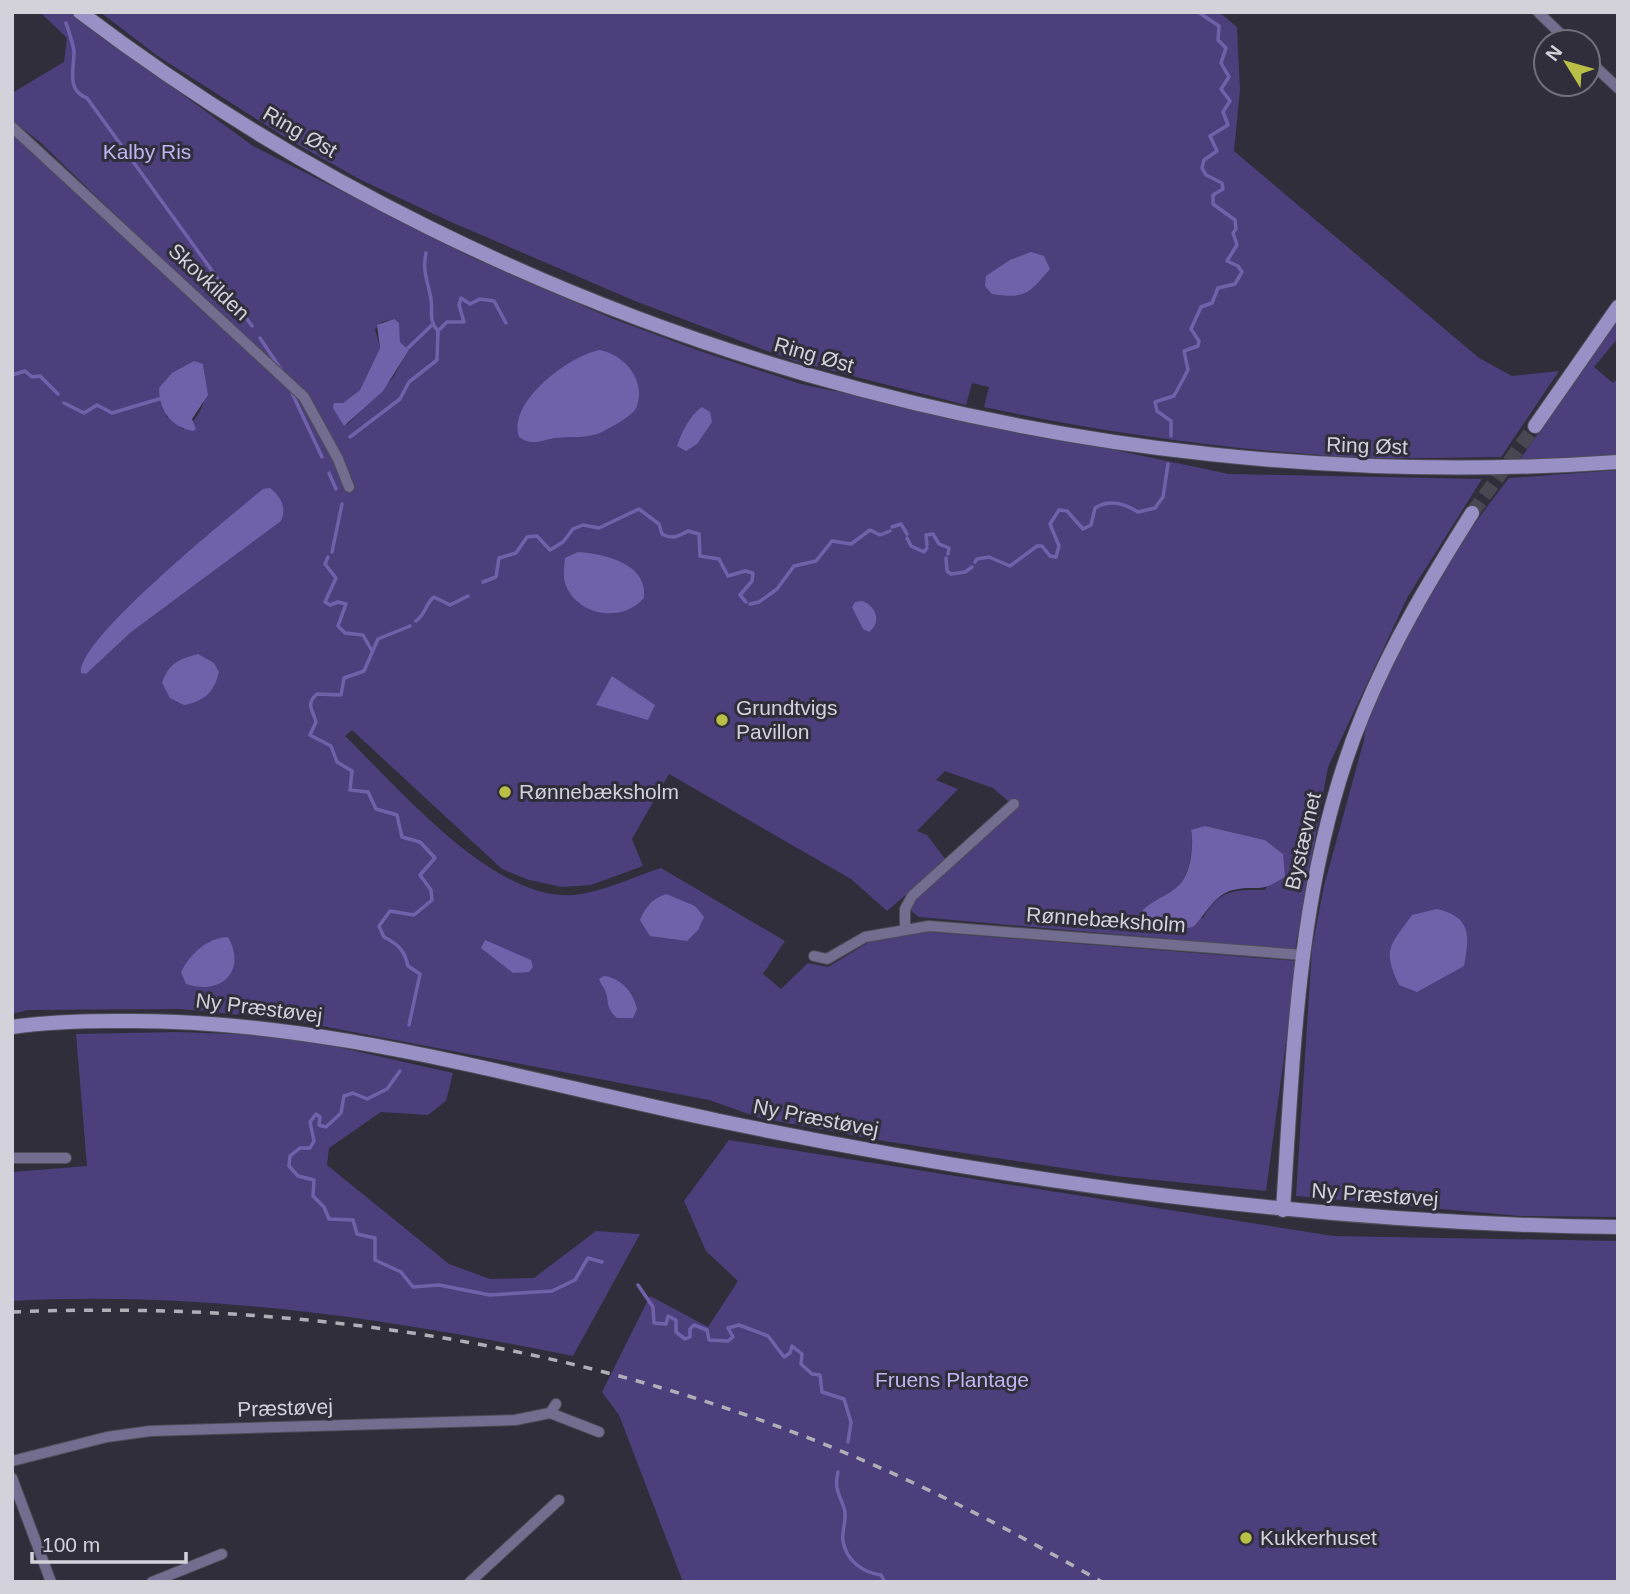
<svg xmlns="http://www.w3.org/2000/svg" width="1630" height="1594" font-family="Arial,sans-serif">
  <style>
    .green { fill: #4d3f7c; fill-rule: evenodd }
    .water { fill: #7161ab }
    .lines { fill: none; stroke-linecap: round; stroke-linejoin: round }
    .stream { stroke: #7161ab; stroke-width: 3.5 }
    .secondary-tunnel { stroke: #484752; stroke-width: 14; stroke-dasharray: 14 7; stroke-linecap: butt }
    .street-casing { stroke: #4d4c57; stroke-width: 12 }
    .secondary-casing { stroke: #4d4c57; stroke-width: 16 }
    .street { stroke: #736e8f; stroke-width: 10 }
    .secondary { stroke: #9991c5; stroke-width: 14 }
    .rail { stroke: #b0afb8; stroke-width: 3.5; stroke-dasharray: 9 9; stroke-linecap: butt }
    .poi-dot { fill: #bac045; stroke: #302e3a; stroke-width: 2.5 }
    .labels { text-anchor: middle; stroke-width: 6; stroke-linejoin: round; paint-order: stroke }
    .street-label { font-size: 21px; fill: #d3d2da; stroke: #302e3a }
    .park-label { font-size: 21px; fill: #bfb5f2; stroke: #302e3a }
    .poi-label { font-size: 21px; fill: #d3d2da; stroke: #302e3a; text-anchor: start }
  </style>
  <rect width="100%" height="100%" fill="#302e3a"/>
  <!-- green -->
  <g class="green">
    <path d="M40 12H70L253 146 473 258 611 318 697 350 801 384 1229 474 1482 479 1407 598 1328 767 1295 950 919 917 910 910 914 898 1015 807 993 788 945 771 936 780 958 789 917 831 927 835 946 860 887 911 851 879 669 774 632 839 643 866 591 885 562 887 529 880 502 869 352 730 345 736C399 788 494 902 574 895 603 892 633 877 661 868L785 941 763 974 781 989 808 963 828 967 869 942 929 932 1297 961 1266 1191 1116 1176 884 1141 760 1118 709 1100 285 1019 180 1009 28 1010 12 1014V133L278 380 313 406 40 142 12 120V93L64 62 67 38ZM394 319 399 329 400 342 409 350 392 379 347 425 334 403H343L360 390 380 348 375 329 382 322ZM203 364C208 390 207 414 183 429L166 416ZM1205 826 1265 840 1283 854 1265 890C1233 890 1220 889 1203 918H1137C1147 900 1167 898 1180 884 1190 872 1194 845 1191 831Z"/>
    <path d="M100 12H1219L1237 27 1240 90 1234 151 1479 358 1512 376 1559 371 1501 457C1450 457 1398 460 1347 457 1225 449 1104 433 984 407L989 387 972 383 966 405 794 361 635 301 451 222 361 180 291 141 159 57Z"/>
    <path d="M1618 316V338L1594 367 1613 383 1618 378V456L1519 461Z"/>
    <path d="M1618 470V1217L1520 1216 1296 1196 1312 948 1324 886 1364 740C1367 710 1381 686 1394 660 1426 594 1464 535 1509 478Z"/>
    <path d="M177 1032 289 1036 453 1073 446 1101 428 1115 381 1112 329 1148 327 1165 449 1264 490 1279 534 1278 596 1231 640 1234 573 1356C389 1319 201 1290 12 1301V1172L87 1166 76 1034Z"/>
    <path d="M729 1140 1333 1236 1618 1241V1582H683L619 1415 602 1392 650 1296 708 1327 738 1281 706 1251 684 1201Z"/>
  </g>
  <!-- water -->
  <g class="water">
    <path d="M1031 252 1044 256 1050 269C1028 294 1026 299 992 294L985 286 986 276 1010 260Z"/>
    <path d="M394 319 399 323 400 342 409 350 383 391 344 426 333 408 334 403H343L360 390 380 348 377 325Z"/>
    <path d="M600 350C624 355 646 379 637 406 634 416 611 427 602 432 588 439 570 436 554 438 540 441 532 446 519 437 507 402 570 355 600 350Z"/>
    <path d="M194 361 203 364 208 395 192 419 196 429 193 431C170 427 159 409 159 388L172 373Z"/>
    <path d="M702 407 710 412 712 422 697 444 686 451 677 446C681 433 690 415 702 407Z"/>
    <path d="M270 488C281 497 287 507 281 521L131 632 86 674 81 673C76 640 232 515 263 489Z"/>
    <path d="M578 552C604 554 648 563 644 598 624 621 584 618 568 590 562 580 564 569 565 558Z"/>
    <path d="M862 601C876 606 882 622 869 632L863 629 852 607 855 602Z"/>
    <path d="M198 654 214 663 219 672C214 692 205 701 184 705L170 698 162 683C168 664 179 659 198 654Z"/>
    <path d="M612 676 655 705 648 720 596 705Z"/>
    <path d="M1205 826 1265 840 1283 854 1285 877C1256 895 1258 884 1233 890 1213 895 1206 915 1193 927 1173 930 1150 937 1137 918 1147 900 1167 898 1180 884 1191 872 1194 845 1191 830Z"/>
    <path d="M666 894 695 906 704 917 698 930 687 941 650 936 640 920C646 906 652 899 666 894Z"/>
    <path d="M1437 909C1471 917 1470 935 1464 966L1417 992 1399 985C1382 948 1390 946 1412 915Z"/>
    <path d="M228 937C247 970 222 996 186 984L181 972C190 954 207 938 228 937Z"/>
    <path d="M485 940 531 960 533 967 529 972 513 973 481 948Z"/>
    <path d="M604 976C621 978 634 993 637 1009L633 1018H617C604 1006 610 1001 605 990 603 986 600 983 599 979Z"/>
  </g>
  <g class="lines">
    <!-- stream -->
    <g class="stream">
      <path d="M66 23C69 32 73 43 74 52 74 70 66 90 87 98L252 326"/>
      <path d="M438 331 447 322H464L459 305 461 298 470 304 480 299 494 301 506 323"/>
      <path d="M260 338 282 371"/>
      <path d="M408 348 432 325"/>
      <path d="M12 375 25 371 32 377 40 376 58 394"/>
      <path d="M292 393 322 457"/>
      <path d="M64 403 84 413 97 405 112 413 159 399"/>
      <path d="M1171 436V421L1157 411 1155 402 1174 396 1188 370 1184 351 1198 346 1199 341 1191 329 1201 307 1212 303 1218 288 1235 284 1242 272 1238 266 1227 261 1237 245 1233 233 1236 229 1235 220 1213 204V195L1223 189 1222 183 1206 175 1202 168 1204 160 1217 151 1210 136 1228 125 1223 112 1230 101 1221 89 1229 77 1221 63 1226 48 1218 40 1219 26 1198 12"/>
      <path d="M350 437 400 399 409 382 437 360 438 331C428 320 433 312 431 299 428 282 422 271 426 253"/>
      <path d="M329 473 336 489"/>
      <path d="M892 527 901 524 907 534"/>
      <path d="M907 538 911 546 924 552 927 548"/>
      <path d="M927 545 926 535 933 534 939 544 949 548 948 554"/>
      <path d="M332 552 342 504"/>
      <path d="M328 557 325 564 336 578 325 602 330 605 338 602 346 604 338 626 345 633 363 635 372 651"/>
      <path d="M946 558 947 571 951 574 965 572 972 567"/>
      <path d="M975 562 977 559 989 557 1010 566 1037 546H1042L1050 556 1056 557 1059 546 1050 524 1059 510 1067 511 1083 529 1091 525 1095 508C1109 499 1124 503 1138 512L1155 508 1163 497 1168 464"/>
      <path d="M483 582 496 577 499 558 516 553 527 537 537 536 550 550 563 542 573 529 583 525 599 528 639 509 659 524 662 534C673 540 678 536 688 531L699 534 700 556 719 559 728 576 745 571 753 573 752 581 740 595 746 602"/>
      <path d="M750 604 759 602 777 589 794 566 816 561 832 541 851 544 870 530 880 535 890 531"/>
      <path d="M416 621C426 614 425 604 434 597L450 605 468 596"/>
      <path d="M409 1025 420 974 408 966C405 951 398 944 384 937L379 926 390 911 414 915 432 900 431 890 420 875 435 858 420 842 402 837 397 815 376 809 368 792 350 790 352 771 337 762 331 746 310 735 316 722C313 710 305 704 317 694L341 695 344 678 364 671 378 639 410 626"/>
      <path d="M400 1071 387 1089 367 1099 353 1093 344 1096 341 1113 326 1127 319 1125 320 1117 316 1114 310 1122 314 1141 310 1148H300L290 1156 289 1166 298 1176 314 1180 313 1196 324 1207 329 1219 353 1220 357 1234 375 1238V1260L401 1272 413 1287 439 1285 490 1295 552 1291 575 1280 588 1258 602 1262"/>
      <path d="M638 1285 653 1307 654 1323 666 1324 668 1316 676 1320V1332L685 1339 690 1337V1329L694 1325 707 1330 709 1340 728 1341 733 1337 728 1328 739 1325 768 1336 784 1357 790 1353 792 1346 802 1354 801 1364 812 1374 820 1375 822 1392 844 1399 851 1422 848 1442"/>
      <path d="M838 1472C834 1489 839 1493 844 1508 848 1519 841 1531 843 1541 846 1561 864 1573 881 1575L885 1582"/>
    </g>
    <!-- secondary-tunnel -->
    <path class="secondary-tunnel" d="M1472 513 1535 426"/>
    <!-- street casing -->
    <g class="street-casing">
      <g id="street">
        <path d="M1538 12 1569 42"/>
        <path d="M1588 60 1618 88"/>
        <path d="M12 127 304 397 338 459 349 487"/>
        <path d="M905 929V909L912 896 1014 804"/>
        <path d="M814 956 827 959 865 937 929 926 1303 955"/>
        <path d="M12 1158H66"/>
        <path d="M550 1413 599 1432"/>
        <path d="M12 1461 107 1437 150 1431 515 1420 550 1413 556 1404"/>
        <path d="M12 1478 51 1582"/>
        <path d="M152 1582 222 1554"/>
        <path d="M470 1582 559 1500"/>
      </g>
    </g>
    <!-- secondary casing -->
    <g class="secondary-casing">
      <g id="secondary">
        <path d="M80 12C515 342 1075 500 1618 462"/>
        <path d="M1535 426 1618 307"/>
        <path d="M12 1027C47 1022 83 1021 118 1021 322 1018 521 1080 720 1121 1015 1182 1316 1224 1618 1227"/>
        <path d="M1283 1210C1294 1043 1298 871 1363 714 1392 643 1431 578 1472 513"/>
      </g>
    </g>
    <!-- street -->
    <use href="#street" class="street"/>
    <!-- secondary -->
    <use href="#secondary" class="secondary"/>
    <!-- rail -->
    <path class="rail" d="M12 1312C279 1301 548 1338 798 1434 904 1474 1004 1526 1102 1582"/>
  </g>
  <!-- markers -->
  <g class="poi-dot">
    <circle cx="722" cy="720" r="7"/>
    <circle cx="505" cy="792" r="7"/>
    <circle cx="1246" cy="1538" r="7"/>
  </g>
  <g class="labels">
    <!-- street labels -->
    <g class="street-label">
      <text transform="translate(300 132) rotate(30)" y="7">Ring Øst</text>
      <text transform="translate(209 282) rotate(43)" y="7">Skovkilden</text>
      <text transform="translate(814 355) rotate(16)" y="7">Ring Øst</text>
      <text transform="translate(1367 446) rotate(2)" y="7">Ring Øst</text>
      <text transform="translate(1303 841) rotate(-77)" y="7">Bystævnet</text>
      <text transform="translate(1106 920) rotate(4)" y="7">Rønnebæksholm</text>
      <text transform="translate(259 1008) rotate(7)" y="7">Ny Præstøvej</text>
      <text transform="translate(816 1118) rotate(11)" y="7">Ny Præstøvej</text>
      <text transform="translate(1375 1195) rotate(4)" y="7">Ny Præstøvej</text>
      <text transform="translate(285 1408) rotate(-2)" y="7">Præstøvej</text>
    </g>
    <!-- park labels -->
    <g class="park-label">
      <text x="147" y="159">Kalby Ris</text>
      <text x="952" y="1387">Fruens Plantage</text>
    </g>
    <!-- poi labels -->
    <g class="poi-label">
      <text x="736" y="715">Grundtvigs<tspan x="736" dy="24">Pavillon</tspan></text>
      <text x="519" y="799">Rønnebæksholm</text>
      <text x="1260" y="1545">Kukkerhuset</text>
    </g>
  </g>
  <!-- border -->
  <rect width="1630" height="1594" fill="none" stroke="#d3d2da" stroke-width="28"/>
  <!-- north arrow -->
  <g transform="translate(1567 63) rotate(307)"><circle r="33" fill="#302e3a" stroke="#71707a" stroke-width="2"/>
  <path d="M0-5L12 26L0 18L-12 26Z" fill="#bac045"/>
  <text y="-10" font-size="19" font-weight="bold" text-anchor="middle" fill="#d3d2da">N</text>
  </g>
  <!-- scale -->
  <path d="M32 1552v10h154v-10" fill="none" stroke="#d3d2da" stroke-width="3.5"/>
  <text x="42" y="1552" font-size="21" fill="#d3d2da" stroke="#302e3a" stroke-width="5" paint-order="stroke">100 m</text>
</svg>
